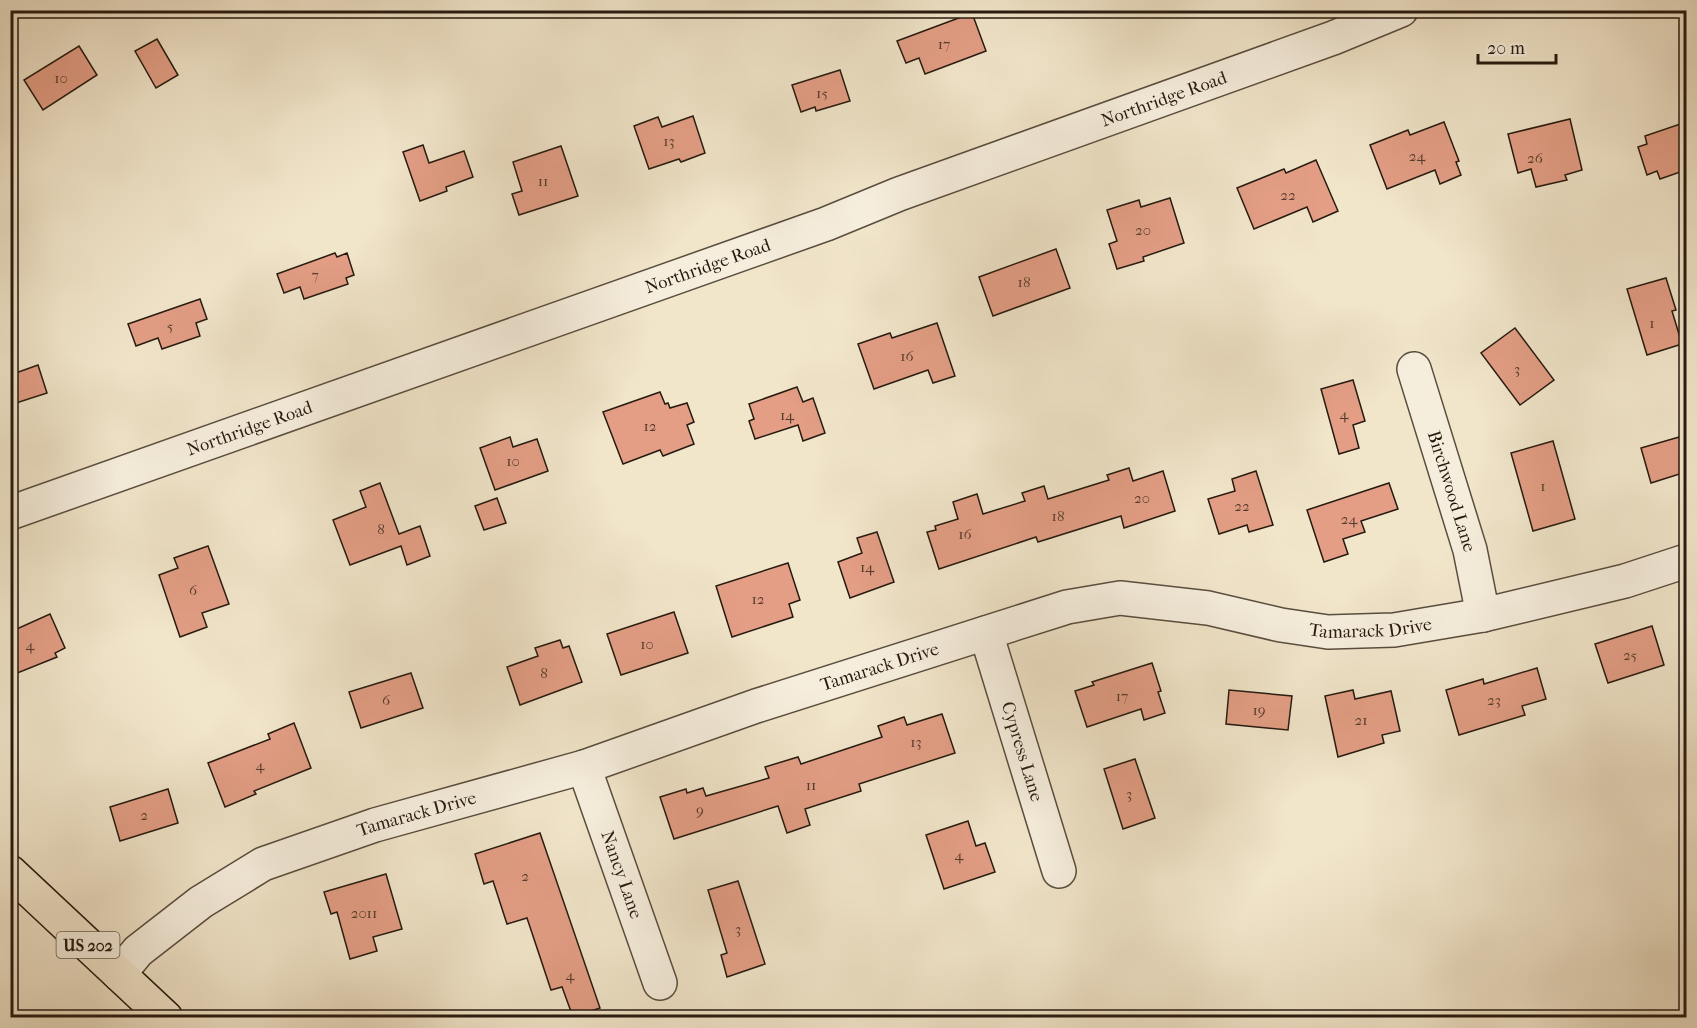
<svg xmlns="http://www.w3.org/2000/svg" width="1697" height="1028" font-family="'IM FELL French Canon',serif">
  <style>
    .building { fill: #e39e85; stroke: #261a10; stroke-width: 1.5 }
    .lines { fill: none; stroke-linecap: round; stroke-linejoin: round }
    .minor-casing { stroke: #594d3e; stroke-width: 36 }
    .major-casing { stroke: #261a10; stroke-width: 36 }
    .minor { stroke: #f6eedd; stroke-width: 33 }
    .major { stroke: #f1e5ca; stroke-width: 33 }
    .labels { text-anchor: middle; stroke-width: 4.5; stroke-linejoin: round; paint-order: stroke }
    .number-label { font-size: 15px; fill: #553b2d }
    .shield { fill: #f6eedd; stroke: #645a4e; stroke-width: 1.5 }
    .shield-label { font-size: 16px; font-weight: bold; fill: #261a10 }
    .street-label { font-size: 18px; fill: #261a10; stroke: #f6eedd }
  </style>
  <rect width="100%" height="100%" fill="#f1e5ca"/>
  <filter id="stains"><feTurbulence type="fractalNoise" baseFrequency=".00333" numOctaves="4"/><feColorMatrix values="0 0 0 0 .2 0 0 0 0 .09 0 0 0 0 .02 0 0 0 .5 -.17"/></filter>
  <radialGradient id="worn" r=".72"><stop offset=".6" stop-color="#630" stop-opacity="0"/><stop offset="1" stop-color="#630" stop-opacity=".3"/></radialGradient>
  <!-- building -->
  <g class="building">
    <path d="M972 13 986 51 925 74 919 58 906 63 897 41Z"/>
    <path d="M157 39 178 75 156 88 135 51Z"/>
    <path d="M79 46 97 75 43 110 24 80Z"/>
    <path d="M840 70 850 101 816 111 815 107 801 112 792 85Z"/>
    <path d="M693 116 705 153 681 162 679 159 649 169 634 126 658 117 662 127Z"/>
    <path d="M1570 119 1582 170 1565 175 1567 180 1536 187 1531 169 1518 173 1508 134Z"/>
    <path d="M1444 122 1459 161 1456 162 1461 175 1440 184 1435 170 1387 189 1370 145 1408 130 1410 135Z"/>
    <path d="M1686 122V170L1660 179 1657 171 1647 175 1638 147 1647 144 1645 136Z"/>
    <path d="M423 145 429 163 464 151 473 177 446 187 447 191 420 201 403 152Z"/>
    <path d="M561 146 578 196 519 215 512 194 522 191 513 162Z"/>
    <path d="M1316 160 1338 211 1313 222 1307 207 1254 229 1237 188 1284 169 1286 173Z"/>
    <path d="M1170 198 1184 243 1143 257 1144 261 1117 269 1109 244 1117 241 1107 210 1139 200 1141 207Z"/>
    <path d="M1056 249 1070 288 993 316 979 277Z"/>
    <path d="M335 253 337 257 347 253 354 275 346 278 348 284 304 299 300 287 284 293 277 274Z"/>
    <path d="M1666 278 1676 310 1672 311 1682 344 1647 355 1627 289Z"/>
    <path d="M200 299 207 319 196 323 200 336 162 349 158 338 136 346 128 324Z"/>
    <path d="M937 323 955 376 933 383 928 370 874 389 858 344 890 333 892 338Z"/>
    <path d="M1515 328 1554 380 1520 405 1481 353Z"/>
    <path d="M38 365 47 393 10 405V375Z"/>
    <path d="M1353 380 1365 421 1353 425 1359 448 1339 454 1321 389Z"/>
    <path d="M797 387 803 402 813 398 825 433 803 441 798 425 755 439 749 421 754 419 749 404Z"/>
    <path d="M660 392 665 404 668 403 670 408 687 403 694 422 687 425 694 444 663 456 660 450 623 464 603 412Z"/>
    <path d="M1686 435V472L1651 483 1641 448Z"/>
    <path d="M510 437 513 447 537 439 548 471 495 490 480 448Z"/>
    <path d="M1553 441 1575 519 1533 531 1511 453Z"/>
    <path d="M1129 468 1133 481 1163 471 1175 511 1124 528 1121 516 1038 542 1036 537 939 569 927 532 936 530 935 526 958 519 953 502 977 494 983 514 1025 501 1022 493 1044 486 1048 499 1109 480 1107 475Z"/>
    <path d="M1256 471 1273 525 1249 532 1247 525 1219 534 1208 499 1235 491 1232 479Z"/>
    <path d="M380 483 399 534 420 526 430 556 407 565 401 546 350 565 333 520 366 507 360 491Z"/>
    <path d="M1389 483 1398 509 1361 521 1365 532 1343 539 1348 554 1324 562 1307 510Z"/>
    <path d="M497 498 506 523 484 530 475 506Z"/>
    <path d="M877 532 894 582 850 598 838 562 862 553 857 538Z"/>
    <path d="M208 546 229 604 202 613 207 627 180 637 159 575 178 568 174 558Z"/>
    <path d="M788 563 800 600 789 604 793 617 732 637 716 586Z"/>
    <path d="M674 612 688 653 621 675 607 634Z"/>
    <path d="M50 614 65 648 55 653 57 657 10 676V632Z"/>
    <path d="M1652 626 1664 665 1608 683 1595 644Z"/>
    <path d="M560 640 563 648 569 646 582 682 520 705 507 667 538 656 535 648Z"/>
    <path d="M1152 663 1161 691 1158 692 1165 713 1144 720 1141 709 1087 727 1075 691 1094 685 1092 682Z"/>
    <path d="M1537 668 1546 699 1522 706 1525 715 1459 735 1446 690 1483 679 1484 684Z"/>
    <path d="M411 673 423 708 361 728 349 692Z"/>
    <path d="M1229 690 1292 696 1288 730 1226 724Z"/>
    <path d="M1353 690 1355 699 1391 691 1400 731 1382 735 1384 743 1338 757 1325 696Z"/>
    <path d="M942 714 955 753 859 784 861 791 805 809 810 825 787 833 778 806 674 839 660 797 686 789 687 793 703 788 706 796 769 778 765 767 798 757 801 764 882 737 878 726 904 717 907 725Z"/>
    <path d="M294 723 311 768 254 791 256 794 225 807 208 763 270 739 268 734Z"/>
    <path d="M1135 759 1155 818 1123 829 1104 769Z"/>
    <path d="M168 789 178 823 120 841 110 807Z"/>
    <path d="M968 821 976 846 985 843 995 872 944 889 926 835Z"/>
    <path d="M540 833 600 1008 573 1017 562 987 551 990 527 918 507 924 493 881 484 884 475 854Z"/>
    <path d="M386 874 402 929 373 937 377 951 350 959 337 912 331 914 324 892Z"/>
    <path d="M738 881 765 964 727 977 721 955 727 953 708 890Z"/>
  </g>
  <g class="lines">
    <!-- minor casing -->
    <g class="minor-casing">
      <g id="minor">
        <path id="s1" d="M1414 369 1470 550 1483 615"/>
        <path id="s2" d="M10 513 826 224 899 194 1333 38 1401 10"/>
        <path id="s3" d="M986 633 1059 871"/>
        <path id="s4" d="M584 767 660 983"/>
        <path id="s5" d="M119 974 138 951 201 902 263 864 375 825 584 767 756 706 1067 607 1120 598 1208 608 1281 625 1328 632 1394 630 1483 615 1625 581 1686 561"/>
      </g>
    </g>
    <!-- major casing -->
    <g class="major-casing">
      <path id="major" d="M10 872 166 1018"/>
    </g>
    <!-- minor -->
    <use href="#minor" class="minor"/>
    <!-- major -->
    <use href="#major" class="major"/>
  </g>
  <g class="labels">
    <!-- number labels -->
    <g class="number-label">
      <text x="944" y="49">17</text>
      <text x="61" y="83">10</text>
      <text x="822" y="98">15</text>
      <text x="669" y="146">13</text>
      <text x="1417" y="161">24</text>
      <text x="1535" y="163">26</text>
      <text x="543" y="186">11</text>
      <text x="1288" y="200">22</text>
      <text x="1143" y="235">20</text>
      <text x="315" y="280">7</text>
      <text x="1024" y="287">18</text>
      <text x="1652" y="328">1</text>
      <text x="170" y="331">5</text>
      <text x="907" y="361">16</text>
      <text x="1517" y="374">3</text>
      <text x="1344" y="419">4</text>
      <text x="787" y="420">14</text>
      <text x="650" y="431">12</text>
      <text x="513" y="466">10</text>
      <text x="1543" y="491">1</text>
      <text x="1142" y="503">20</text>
      <text x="1242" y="511">22</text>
      <text x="1058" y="521">18</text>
      <text x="1349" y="524">24</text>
      <text x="381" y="534">8</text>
      <text x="965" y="539">16</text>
      <text x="867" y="572">14</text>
      <text x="193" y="595">6</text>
      <text x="758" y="604">12</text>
      <text x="647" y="649">10</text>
      <text x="30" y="650">4</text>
      <text x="1630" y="660">25</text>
      <text x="544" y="678">8</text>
      <text x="1122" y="701">17</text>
      <text x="386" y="705">6</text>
      <text x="1494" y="705">23</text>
      <text x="1259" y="715">19</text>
      <text x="1361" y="725">21</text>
      <text x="916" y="747">13</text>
      <text x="260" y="770">4</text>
      <text x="811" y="790">11</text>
      <text x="1129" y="799">3</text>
      <text x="700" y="815">9</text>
      <text x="144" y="820">2</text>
      <text x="959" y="860">4</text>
      <text x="525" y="881">2</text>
      <text x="364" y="918">2011</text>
      <text x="738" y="934">3</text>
      <text x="570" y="980">4</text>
    </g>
    <!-- shield labels -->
    <rect class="shield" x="56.5" y="932" width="63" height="26" rx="4.5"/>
    <g class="shield-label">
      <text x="88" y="951">US 202</text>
    </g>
    <!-- street labels -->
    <g class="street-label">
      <text dy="6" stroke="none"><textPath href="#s2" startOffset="1226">Northridge Road</textPath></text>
      <text dy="6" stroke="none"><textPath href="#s2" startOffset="740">Northridge Road</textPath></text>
      <text dy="6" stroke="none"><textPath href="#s2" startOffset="254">Northridge Road</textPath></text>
      <text dy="6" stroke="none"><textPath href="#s1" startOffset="128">Birchwood Lane</textPath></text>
      <text dy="6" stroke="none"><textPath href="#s5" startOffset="1334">Tamarack Drive</textPath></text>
      <text dy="6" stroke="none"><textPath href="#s5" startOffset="830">Tamarack Drive</textPath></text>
      <text dy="6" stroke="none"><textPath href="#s3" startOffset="124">Cypress Lane</textPath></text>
      <text dy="6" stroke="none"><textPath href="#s5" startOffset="344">Tamarack Drive</textPath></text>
      <text dy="6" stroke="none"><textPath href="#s4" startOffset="114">Nancy Lane</textPath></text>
    </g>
  </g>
  <!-- margin -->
  <rect width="1697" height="1028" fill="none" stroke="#f1e5ca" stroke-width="36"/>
  <rect x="12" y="12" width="1673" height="1004" fill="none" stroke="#261a10" stroke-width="3"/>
  <rect x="18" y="18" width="1661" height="992" fill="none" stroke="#261a10" stroke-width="1.5"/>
  <!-- scale -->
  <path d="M1478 54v9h78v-9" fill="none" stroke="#261a10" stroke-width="3"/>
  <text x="1487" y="54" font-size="18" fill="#261a10" stroke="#f6eedd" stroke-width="4.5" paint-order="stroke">20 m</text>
  <rect width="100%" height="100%" filter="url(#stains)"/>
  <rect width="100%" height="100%" fill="url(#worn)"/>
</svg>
